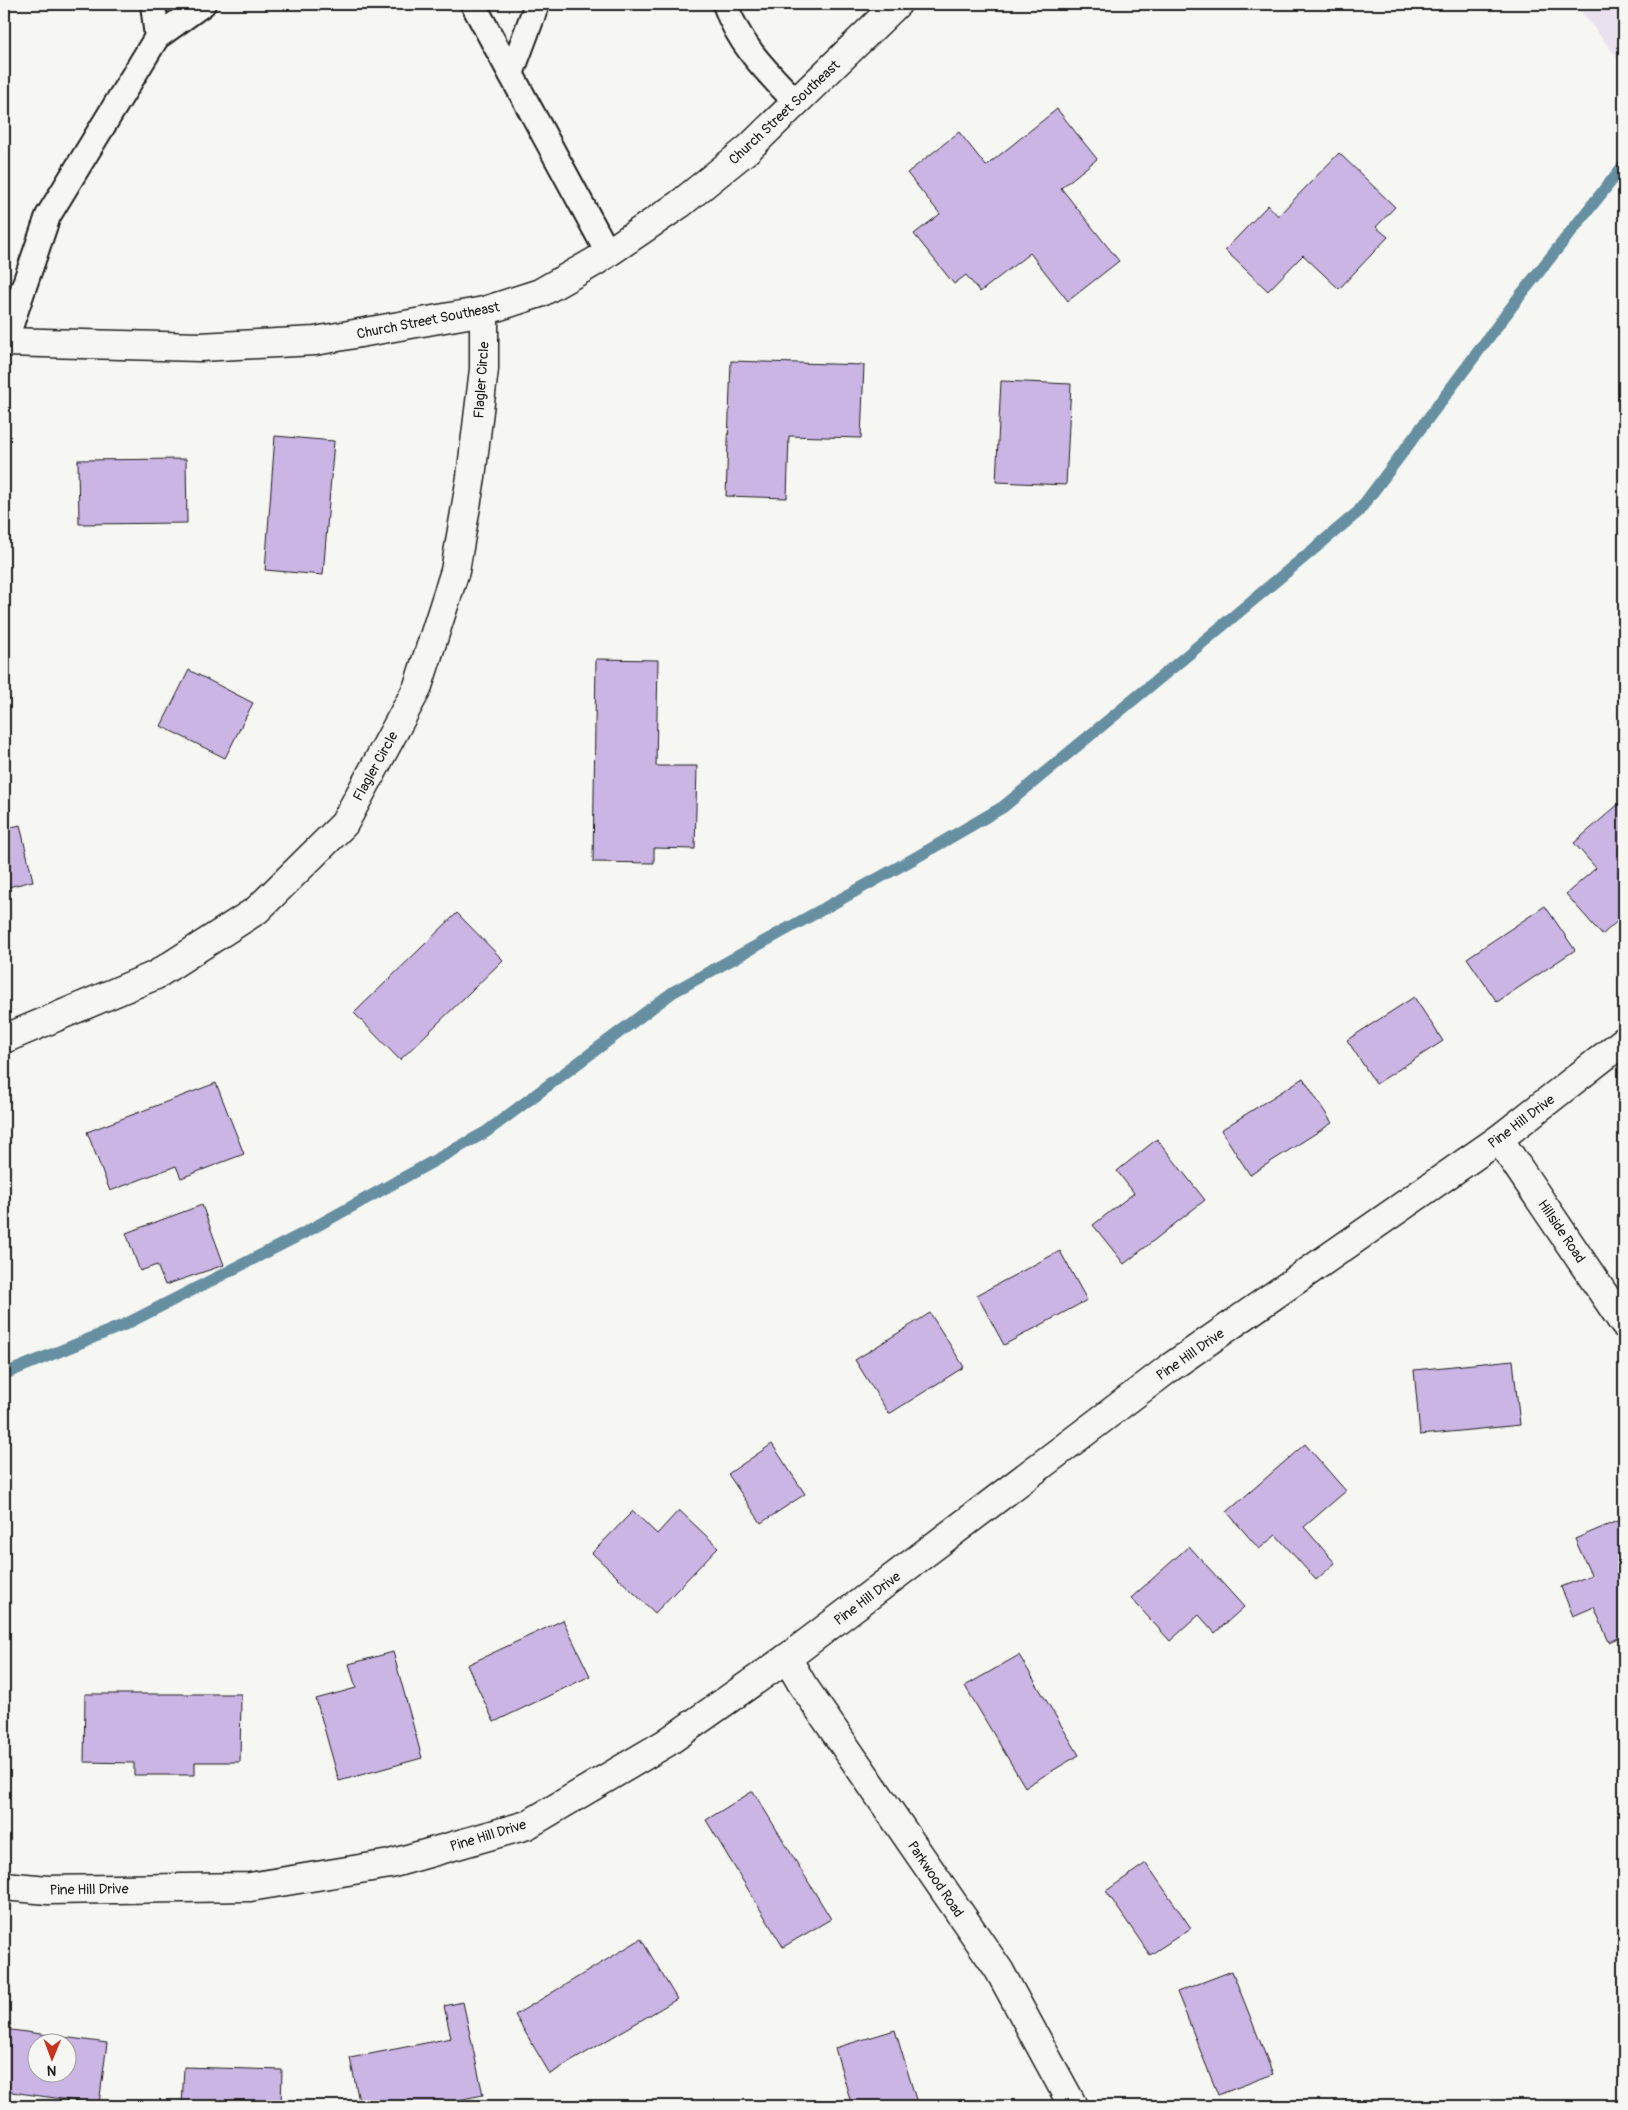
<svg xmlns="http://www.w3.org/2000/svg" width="1628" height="2110" font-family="Pangolin,sans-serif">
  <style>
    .built { fill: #e9e2ee }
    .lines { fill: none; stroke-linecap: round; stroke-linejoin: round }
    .stream { stroke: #668fa1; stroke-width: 12 }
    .building { fill: #cbb5e5; stroke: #1c1c1c; fill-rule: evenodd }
    .lane-casing { stroke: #1c1c1c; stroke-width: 28 }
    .street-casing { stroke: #1c1c1c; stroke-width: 31 }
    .secondary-casing { stroke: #1c1c1c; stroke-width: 31 }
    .lane { stroke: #f6f6f2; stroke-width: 24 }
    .street { stroke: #f6f6f2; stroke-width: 28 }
    .secondary { stroke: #f6f6f2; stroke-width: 28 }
    .labels { text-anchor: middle; stroke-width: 4.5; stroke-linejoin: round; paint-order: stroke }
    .street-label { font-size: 14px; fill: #1c1c1c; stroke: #f6f6f2 }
  </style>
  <rect width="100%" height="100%" fill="#f6f6f2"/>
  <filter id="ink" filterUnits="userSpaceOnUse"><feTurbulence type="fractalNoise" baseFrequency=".02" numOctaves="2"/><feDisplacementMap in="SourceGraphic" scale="10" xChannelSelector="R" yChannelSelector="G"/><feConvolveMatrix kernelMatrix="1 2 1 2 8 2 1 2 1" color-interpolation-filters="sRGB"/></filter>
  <g filter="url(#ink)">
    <!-- built -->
    <path class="built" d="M1575 4H1624V66Z"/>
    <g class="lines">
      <!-- stream -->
      <path class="stream" d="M4 1374 126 1324 304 1233 486 1132 673 992 915 858 1003 807 1178 663 1358 512 1519 297 1624 165"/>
    </g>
    <!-- building -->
    <g class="building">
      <path d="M1057 109 1097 159 1061 188 1119 261 1068 301 1030 253 980 292 966 275 954 284 914 234 940 214 907 173 959 132 986 166Z"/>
      <path d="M1339 153 1395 207 1376 227 1388 237 1339 289 1303 255 1268 291 1225 250 1268 205 1278 216Z"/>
      <path d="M731 361 864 365 861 438 789 436 787 498 726 496Z"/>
      <path d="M1001 381 1071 384 1066 485 996 482Z"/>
      <path d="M275 436 334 441 323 575 265 570Z"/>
      <path d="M186 459 187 523 79 524 78 460Z"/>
      <path d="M596 659 658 660 656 766H697L695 849 654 848V863L593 862Z"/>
      <path d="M189 670 253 703 225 758 161 726Z"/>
      <path d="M1622 801 1624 804V915L1602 935 1566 894 1596 868 1574 843Z"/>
      <path d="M20 825 33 881 4 888V829Z"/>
      <path d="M1545 906 1575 950 1497 1002 1467 958Z"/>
      <path d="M457 913 503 960 400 1060 354 1013Z"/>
      <path d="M1414 997 1443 1041 1376 1084 1347 1040Z"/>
      <path d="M1303 1078 1332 1123 1250 1175 1221 1130Z"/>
      <path d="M216 1083 244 1154 181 1178 176 1166 110 1191 87 1132Z"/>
      <path d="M1157 1139 1205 1200 1124 1264 1093 1225 1134 1193 1117 1171Z"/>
      <path d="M202 1205 224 1265 165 1285 157 1265 140 1271 126 1233Z"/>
      <path d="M1060 1251 1087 1300 1004 1345 977 1295Z"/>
      <path d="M930 1313 964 1367 889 1414 855 1360Z"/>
      <path d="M1513 1360 1520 1425 1420 1435 1414 1370Z"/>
      <path d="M772 1444 805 1494 761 1523 728 1474Z"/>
      <path d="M1305 1444 1346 1491 1304 1527 1335 1563 1316 1580 1276 1535 1259 1549 1227 1512Z"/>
      <path d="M679 1510 718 1547 655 1613 592 1553 633 1511 657 1534Z"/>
      <path d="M1624 1518V1635L1609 1642 1594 1607 1573 1616 1561 1587 1591 1575 1575 1539Z"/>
      <path d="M1189 1546 1244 1607 1215 1633 1199 1615 1170 1641 1131 1598Z"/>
      <path d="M563 1620 590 1676 494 1722 467 1665Z"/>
      <path d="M393 1652 422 1758 339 1781 316 1699 356 1688 349 1664Z"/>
      <path d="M1019 1655 1079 1755 1025 1787 965 1686Z"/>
      <path d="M85 1694H241L240 1762H195V1775H134V1763L84 1762Z"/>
      <path d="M753 1791 831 1919 783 1947 706 1820Z"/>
      <path d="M1146 1863 1191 1928 1150 1955 1106 1891Z"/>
      <path d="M641 1939 677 1999 550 2074 515 2015Z"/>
      <path d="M1232 1971 1273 2074 1218 2095 1177 1992Z"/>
      <path d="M463 2002 483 2095 428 2106H360L350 2058 451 2038 444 2006Z"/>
      <path d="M4 2029 107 2043 99 2104 4 2091ZM38 2042H68V2072H38Z"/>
      <path d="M895 2030 918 2106H852L835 2048Z"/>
      <path d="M184 2067 282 2070 281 2106H182Z"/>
    </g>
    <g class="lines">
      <!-- lane casing -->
      <g class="lane-casing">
        <g id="lane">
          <path d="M153 4 157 37"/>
          <path d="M473 4 608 253"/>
          <path d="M725 4C739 45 767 72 796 102"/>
          <path d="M511 74 537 4"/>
          <path d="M5 342 48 216 157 37 203 4"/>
        </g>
      </g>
      <!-- street casing -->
      <g class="street-casing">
        <g id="street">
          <path d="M4 1039 156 975 257 910 344 824 417 689 455 571 471 477 484 369V311"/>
          <path d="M1499 1139 1624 1324"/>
          <path d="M787 1658 802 1684 999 1970 1073 2106"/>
          <path d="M4 1886 48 1890 250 1887 390 1864 527 1825 666 1743 787 1658 1168 1369 1499 1139 1624 1041"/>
        </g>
      </g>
      <!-- secondary casing -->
      <g class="secondary-casing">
        <path id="secondary" d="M4 342 200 347 315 341 484 311 540 293 596 261 680 204 748 149 897 4"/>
      </g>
      <!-- lane -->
      <use href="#lane" class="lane"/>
      <!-- street -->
      <use href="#street" class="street"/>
      <!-- secondary -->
      <use href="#secondary" class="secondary"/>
    </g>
  </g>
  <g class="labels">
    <!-- street labels -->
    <g class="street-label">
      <text transform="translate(784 112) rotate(-43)" y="5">Church Street Southeast</text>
      <text transform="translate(428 320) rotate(-11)" y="5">Church Street Southeast</text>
      <text transform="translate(481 380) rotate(-86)" y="5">Flagler Circle</text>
      <text transform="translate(375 766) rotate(-61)" y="5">Flagler Circle</text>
      <text transform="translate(1521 1121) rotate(-37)" y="5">Pine Hill Drive</text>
      <text transform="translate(1562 1231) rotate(56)" y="5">Hillside Road</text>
      <text transform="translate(1190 1354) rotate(-35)" y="5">Pine Hill Drive</text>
      <text transform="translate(867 1598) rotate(-37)" y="5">Pine Hill Drive</text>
      <text transform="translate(488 1835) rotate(-17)" y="5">Pine Hill Drive</text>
      <text transform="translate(936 1879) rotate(56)" y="5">Parkwood Road</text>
      <text transform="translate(89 1889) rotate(-1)" y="5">Pine Hill Drive</text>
    </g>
  </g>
  <!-- margin -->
  <rect width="1628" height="2110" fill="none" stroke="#f6f6f2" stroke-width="20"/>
  <rect x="10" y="10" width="1608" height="2090" fill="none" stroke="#1c1c1c" stroke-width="2" filter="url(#ink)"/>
  <!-- north arrow -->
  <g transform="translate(52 2058) rotate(181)"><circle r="24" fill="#f6f6f2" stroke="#9f9f9c"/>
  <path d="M0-4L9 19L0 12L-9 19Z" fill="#c8321e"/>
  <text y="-8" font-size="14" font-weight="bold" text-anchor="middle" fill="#1c1c1c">N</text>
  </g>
</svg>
